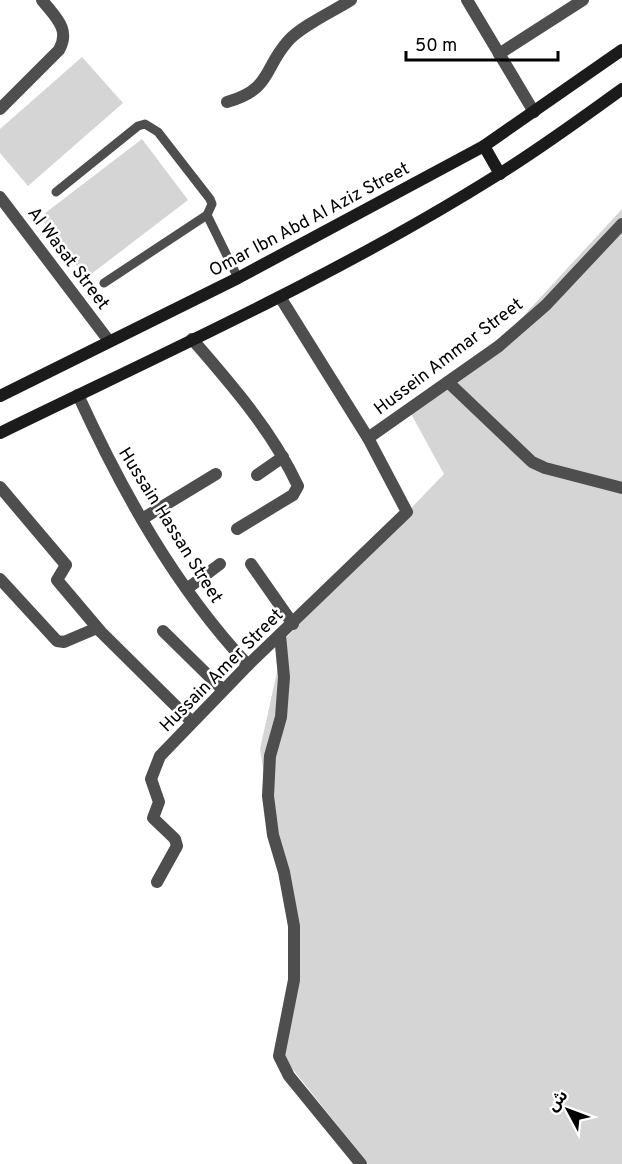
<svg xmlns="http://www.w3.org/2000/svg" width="622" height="1164" font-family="Overpass,'Noto Sans Arabic',sans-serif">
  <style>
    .green { fill: #d5d5d5 }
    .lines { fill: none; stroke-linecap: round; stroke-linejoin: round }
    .service { stroke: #4e4e4e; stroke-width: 9 }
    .minor { stroke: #4e4e4e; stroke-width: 12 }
    .secondary { stroke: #1b1b1b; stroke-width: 12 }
    .labels { text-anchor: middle; stroke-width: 5; stroke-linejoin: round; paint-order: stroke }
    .street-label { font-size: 18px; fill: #000; stroke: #fff }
  </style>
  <rect width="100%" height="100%" fill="#fff"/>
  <!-- green -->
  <g class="green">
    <path d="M82 57 123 103 28 186 0 153V129Z"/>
    <path d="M142 139 188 200 86 278 40 217Z"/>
    <path d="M622 209V1164H368L276 1048 295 971 260 749 284 640 444 474 410 412 516 324Z"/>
  </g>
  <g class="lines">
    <!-- service -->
    <g class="service">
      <path d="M56 192 138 126 145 124 158 132 210 199 212 204 207 215 104 283"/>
      <path d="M207 215 238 278"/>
    </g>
    <!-- minor -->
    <g class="minor">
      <path d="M467 0 534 112"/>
      <path d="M499 54 583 0"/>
      <path d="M227 102C272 89 263 69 288 41 301 26 334 11 351 0"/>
      <path d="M0 109 59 50C71 29 55 17 42 0"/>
      <path d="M0 197 109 341"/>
      <path d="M192 339C232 385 272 431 298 486L293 495 237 529"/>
      <path d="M448 382 532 462 545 468 622 488"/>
      <path d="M78 395C122 491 175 587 248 665"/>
      <path d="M368 438 499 346 546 305 622 224"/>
      <path d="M257 475 283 457"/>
      <path d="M0 487 66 565 57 580 101 632 192 722"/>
      <path d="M142 519 216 474"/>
      <path d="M251 564 293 624"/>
      <path d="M0 579 57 641 64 642 97 628"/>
      <path d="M188 588 220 564"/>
      <path d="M163 631 223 690"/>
      <path d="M280 635 284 677 281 717 270 756 268 796 273 835 284 872 294 926V980L279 1056 289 1076 361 1164"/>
      <path d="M157 882 177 846 175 839 153 818 159 802 151 779 160 756 248 665 407 512 368 438 280 297"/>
    </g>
    <!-- secondary -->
    <g class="secondary">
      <path d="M484 146 500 174"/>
      <path d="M0 396 238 278 484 146 622 50"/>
      <path d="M0 433C168 351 340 274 499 174 541 148 582 118 622 89"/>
    </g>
  </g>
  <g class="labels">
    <!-- street labels -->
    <g class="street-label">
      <text transform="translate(309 219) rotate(-28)" y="6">Omar Ibn Abd Al Aziz Street</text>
      <text transform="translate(69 258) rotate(53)" y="6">Al Wasat Street</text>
      <text transform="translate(448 356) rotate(-37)" y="6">Hussein Ammar Street</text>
      <text transform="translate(171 525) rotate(58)" y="6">Hussain Hassan Street</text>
      <text transform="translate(221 670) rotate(-45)" y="6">Hussain Amer Street</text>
    </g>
  </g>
  <!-- north arrow -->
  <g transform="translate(568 1110) rotate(311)" stroke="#ffffff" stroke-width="4.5" paint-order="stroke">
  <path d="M0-4.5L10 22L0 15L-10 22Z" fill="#000000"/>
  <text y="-9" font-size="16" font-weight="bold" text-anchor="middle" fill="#000000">ش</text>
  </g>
  <!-- scale -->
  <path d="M406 51v9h152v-9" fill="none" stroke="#000000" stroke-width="3"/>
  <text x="415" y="51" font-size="18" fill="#000000" stroke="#ffffff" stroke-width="4.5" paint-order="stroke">50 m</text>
</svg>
